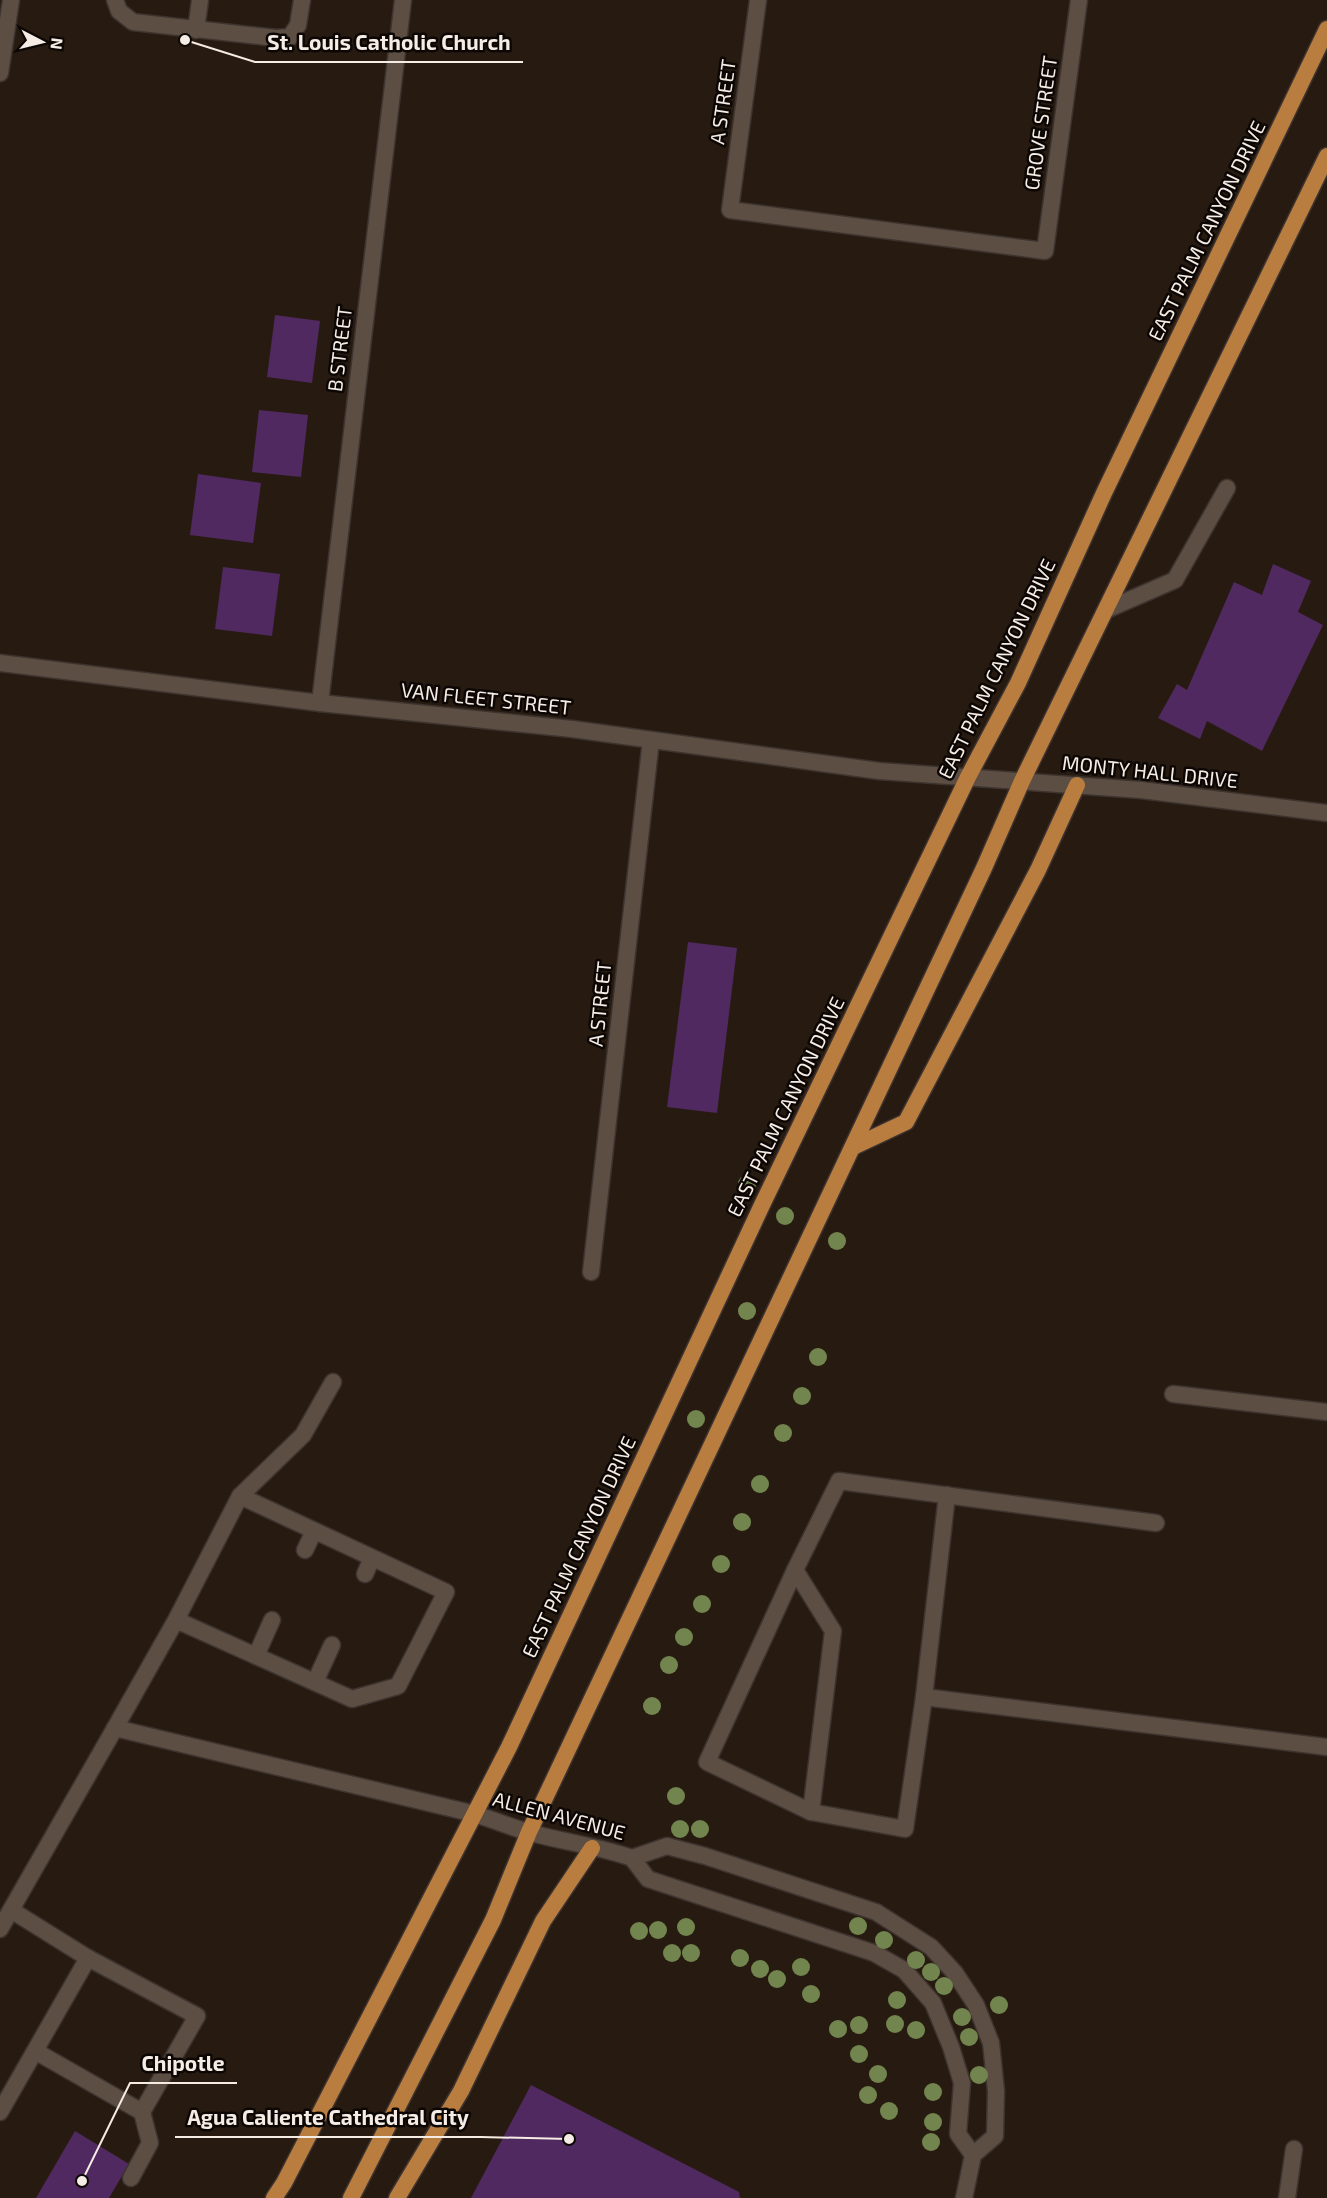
<svg xmlns="http://www.w3.org/2000/svg" width="1327" height="2198" font-family="'Exo 2',sans-serif">
  <style>
    .building { fill: #502960 }
    .lines { fill: none; stroke-linecap: round; stroke-linejoin: round }
    .service-casing { stroke: #3d332f; stroke-width: 19 }
    .minor-casing { stroke: #3d332f; stroke-width: 19 }
    .primary-casing { stroke: #3d332f; stroke-width: 19 }
    .service { stroke: #5c4e43; stroke-width: 16 }
    .minor { stroke: #5c4e43; stroke-width: 16 }
    .primary { stroke: #ba7d40; stroke-width: 16 }
    .tree { fill: #72854e }
    .labels { text-anchor: middle; stroke-width: 5; stroke-linejoin: round; paint-order: stroke }
    .street-label { font-size: 20px; fill: #f5ece5; stroke: #0c0704 }
    .leader { fill: none; stroke: #f5ece5; stroke-width: 2 }
    .callout-dot { fill: #f5ece5; stroke: #0c0704; stroke-width: 2 }
    .callout-label { font-size: 21px; text-anchor: middle; font-weight: bold; fill: #f5ece5; stroke: #0c0704; stroke-width: 5; stroke-linejoin: round; paint-order: stroke }
  </style>
  <rect width="100%" height="100%" fill="#271b11"/>
  <!-- building -->
  <g class="building">
    <path d="M275 315 320 321 312 383 267 377Z"/>
    <path d="M259 410 308 415 301 477 252 472Z"/>
    <path d="M198 474 261 483 253 543 190 535Z"/>
    <path d="M1273 564 1311 581 1298 612 1323 625 1262 751 1207 721 1200 739 1158 718 1177 684 1187 690 1234 582 1262 595Z"/>
    <path d="M223 567 280 574 272 636 215 629Z"/>
    <path d="M688 942 737 948 717 1113 667 1107Z"/>
    <path d="M531 2085 739 2192 740 2198H471Z"/>
    <path d="M75 2131 129 2164 109 2198H36Z"/>
  </g>
  <g class="lines">
    <!-- service casing -->
    <g class="service-casing">
      <g id="service">
        <path d="M115 0 119 11 133 22 276 38 290 37 298 25 302 0"/>
        <path d="M196 30 200 0"/>
        <path d="M1106 610 1175 580 1227 488"/>
        <path d="M1173 1394 1327 1412"/>
        <path d="M240 1496 303 1435 333 1382"/>
        <path d="M1156 1523 839 1481 795 1570 707 1762 811 1812 905 1829 924 1697 1327 1747"/>
        <path d="M305 1550 314 1531"/>
        <path d="M795 1570 833 1631 811 1812"/>
        <path d="M365 1574 372 1558"/>
        <path d="M256 1656 272 1620"/>
        <path d="M315 1682 332 1645"/>
        <path d="M924 1697 947 1495"/>
        <path d="M115 1728 176 1620 240 1496 446 1592 398 1686 352 1699 176 1620"/>
        <path d="M11 1910 88 1958"/>
        <path d="M0 1929 115 1728 475 1814"/>
        <path d="M0 2112 88 1958 197 2016 142 2112 35 2051"/>
        <path d="M131 2178 150 2143 142 2112"/>
        <path d="M1287 2198 1294 2149"/>
      </g>
    </g>
    <!-- minor casing -->
    <g class="minor-casing">
      <g id="minor">
        <path d="M758 0 730 210 1045 251 1079 0"/>
        <path d="M0 73 11 0"/>
        <path d="M0 663 320 703 572 729 879 771 1141 790 1327 813"/>
        <path d="M320 703 403 0"/>
        <path d="M591 1272 651 740"/>
        <path d="M475 1814C493 1820 511 1827 528 1832 563 1842 598 1846 632 1858"/>
        <path d="M632 1858 667 1846 705 1856 876 1912 931 1947 955 1973 976 2005 991 2043 996 2091 995 2136 973 2155 964 2198"/>
        <path d="M632 1858 648 1879 874 1953 904 1970 933 2003 951 2047 962 2083 958 2134 973 2155"/>
      </g>
    </g>
    <!-- primary casing -->
    <g class="primary-casing">
      <g id="primary">
        <path d="M853 1147 906 1122 1038 870 1077 785"/>
        <path d="M274 2198 284 2183 509 1747 762 1205 968 777 1018 683 1104 493 1327 29"/>
        <path d="M351 2198 493 1920 529 1832 984 868 1022 781 1327 156"/>
        <path d="M397 2198 461 2091 543 1921 592 1848"/>
      </g>
    </g>
    <!-- service -->
    <use href="#service" class="service"/>
    <!-- minor -->
    <use href="#minor" class="minor"/>
    <!-- primary -->
    <use href="#primary" class="primary"/>
  </g>
  <!-- trees -->
  <g class="tree">
    <circle cx="747" cy="1184" r="9"/>
    <circle cx="785" cy="1216" r="9"/>
    <circle cx="837" cy="1241" r="9"/>
    <circle cx="747" cy="1311" r="9"/>
    <circle cx="818" cy="1357" r="9"/>
    <circle cx="802" cy="1396" r="9"/>
    <circle cx="696" cy="1419" r="9"/>
    <circle cx="783" cy="1433" r="9"/>
    <circle cx="760" cy="1484" r="9"/>
    <circle cx="742" cy="1522" r="9"/>
    <circle cx="721" cy="1564" r="9"/>
    <circle cx="702" cy="1604" r="9"/>
    <circle cx="684" cy="1637" r="9"/>
    <circle cx="669" cy="1665" r="9"/>
    <circle cx="652" cy="1706" r="9"/>
    <circle cx="676" cy="1796" r="9"/>
    <circle cx="680" cy="1829" r="9"/>
    <circle cx="700" cy="1829" r="9"/>
    <circle cx="858" cy="1926" r="9"/>
    <circle cx="686" cy="1927" r="9"/>
    <circle cx="658" cy="1930" r="9"/>
    <circle cx="639" cy="1931" r="9"/>
    <circle cx="884" cy="1940" r="9"/>
    <circle cx="672" cy="1953" r="9"/>
    <circle cx="691" cy="1953" r="9"/>
    <circle cx="740" cy="1958" r="9"/>
    <circle cx="916" cy="1960" r="9"/>
    <circle cx="801" cy="1967" r="9"/>
    <circle cx="760" cy="1969" r="9"/>
    <circle cx="931" cy="1972" r="9"/>
    <circle cx="777" cy="1979" r="9"/>
    <circle cx="944" cy="1986" r="9"/>
    <circle cx="811" cy="1994" r="9"/>
    <circle cx="897" cy="2000" r="9"/>
    <circle cx="999" cy="2005" r="9"/>
    <circle cx="962" cy="2017" r="9"/>
    <circle cx="895" cy="2024" r="9"/>
    <circle cx="859" cy="2025" r="9"/>
    <circle cx="838" cy="2029" r="9"/>
    <circle cx="916" cy="2030" r="9"/>
    <circle cx="969" cy="2037" r="9"/>
    <circle cx="859" cy="2054" r="9"/>
    <circle cx="878" cy="2074" r="9"/>
    <circle cx="979" cy="2075" r="9"/>
    <circle cx="933" cy="2092" r="9"/>
    <circle cx="868" cy="2095" r="9"/>
    <circle cx="889" cy="2111" r="9"/>
    <circle cx="933" cy="2122" r="9"/>
    <circle cx="931" cy="2142" r="9"/>
  </g>
  <g class="labels">
    <!-- street labels -->
    <g class="street-label">
      <text transform="translate(723 102) rotate(-82)" y="7">A STREET</text>
      <text transform="translate(1041 123) rotate(-82)" y="7">GROVE STREET</text>
      <text transform="translate(1207 231) rotate(-64)" y="7">EAST PALM CANYON DRIVE</text>
      <text transform="translate(340 349) rotate(-83)" y="7">B STREET</text>
      <text transform="translate(997 669) rotate(-64)" y="7">EAST PALM CANYON DRIVE</text>
      <text transform="translate(486 699) rotate(6)" y="7">VAN FLEET STREET</text>
      <text transform="translate(1150 772) rotate(6)" y="7">MONTY HALL DRIVE</text>
      <text transform="translate(600 1004) rotate(-84)" y="7">A STREET</text>
      <text transform="translate(786 1107) rotate(-64)" y="7">EAST PALM CANYON DRIVE</text>
      <text transform="translate(579 1547) rotate(-65)" y="7">EAST PALM CANYON DRIVE</text>
      <text transform="translate(559 1816) rotate(15)" y="7">ALLEN AVENUE</text>
    </g>
  </g>
  <!-- callouts -->
  <path class="leader" d="M185 40L255 62H523M82 2181L130 2083H237M569 2139L481 2137H175"/>
  <g class="callout-dot">
    <circle cx="185" cy="40" r="6"/>
    <circle cx="82" cy="2181" r="6"/>
    <circle cx="569" cy="2139" r="6"/>
  </g>
  <g class="callout-label">
    <text x="389" y="50">St. Louis Catholic Church</text>
    <text x="183" y="2071">Chipotle</text>
    <text x="328" y="2125">Agua Caliente Cathedral City</text>
  </g>
  <!-- north arrow -->
  <g transform="translate(42 42) rotate(97)" stroke="#0c0704" stroke-width="4.5" paint-order="stroke">
  <path d="M0-4.5L10 22L0 15L-10 22Z" fill="#f5ece5"/>
  <text y="-9" font-size="16" font-weight="bold" text-anchor="middle" fill="#f5ece5">N</text>
  </g>
</svg>
